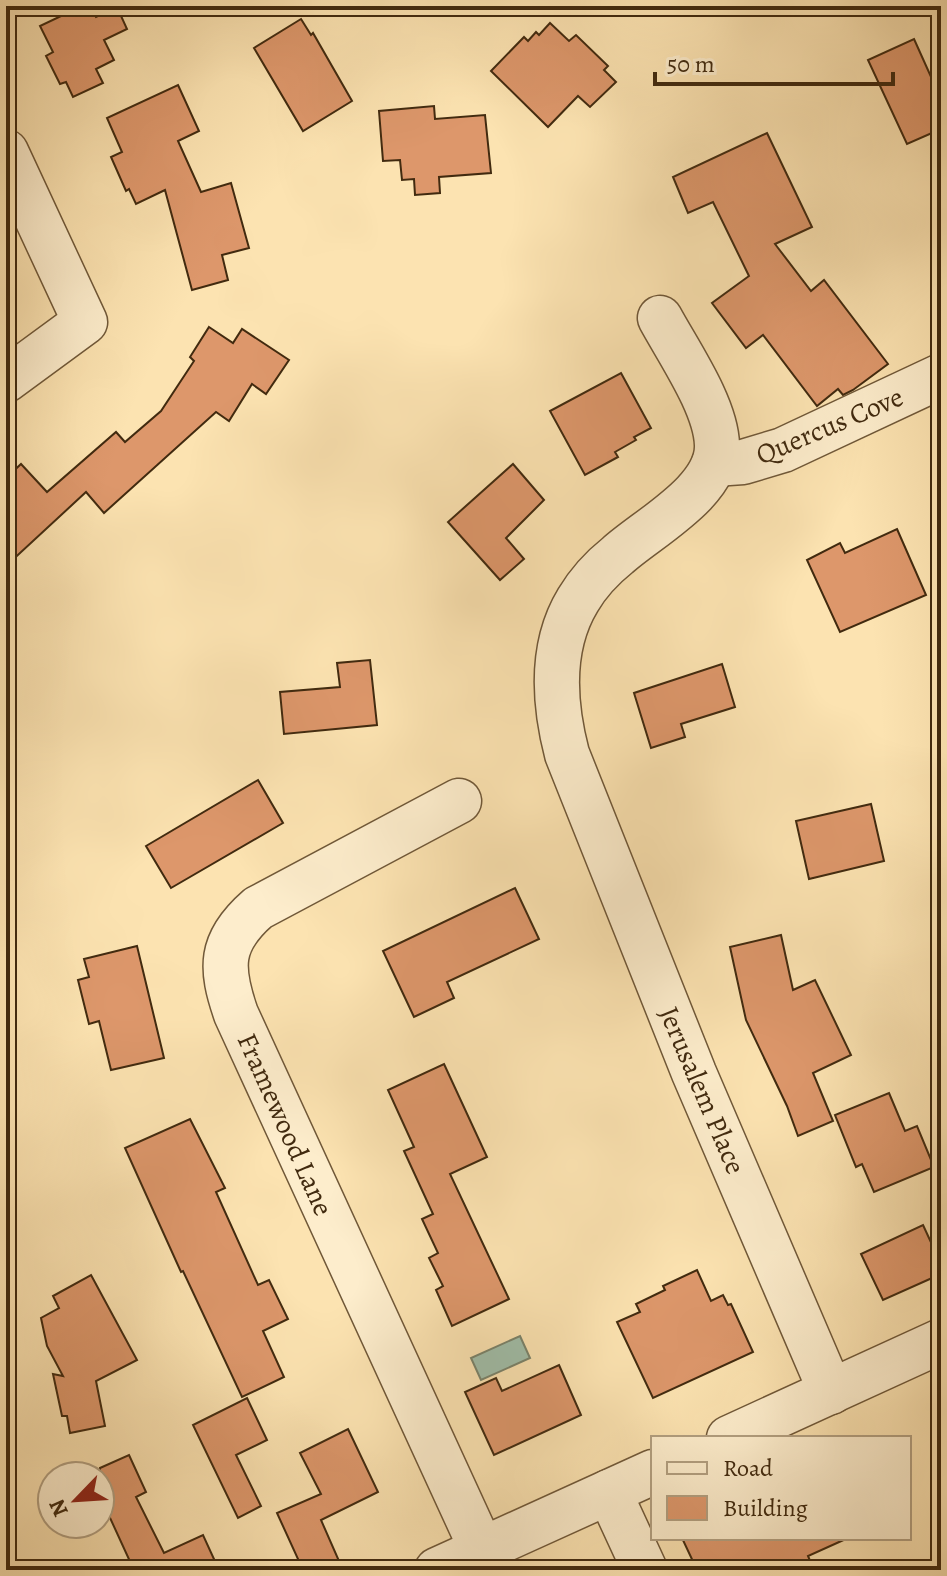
<svg xmlns="http://www.w3.org/2000/svg" width="947" height="1576" font-family="Alegreya,serif">
  <style>
    .water { fill: #a0bea9; stroke: #7a836b; stroke-width: 2 }
    .building { fill: #dd976b; stroke: #412a0f; stroke-width: 2 }
    .lines { fill: none; stroke-linecap: round; stroke-linejoin: round }
    .minor-casing { stroke: #705838; stroke-width: 47 }
    .minor { stroke: #fdedcc; stroke-width: 44 }
    .labels { text-anchor: middle; stroke-width: 6; stroke-linejoin: round; paint-order: stroke }
    .street-label { font-size: 28px; fill: #412a0f; stroke: #fdedcc }
  </style>
  <rect width="100%" height="100%" fill="#fce3b1"/>
  <filter id="stains"><feTurbulence type="fractalNoise" baseFrequency=".0025" numOctaves="4"/><feColorMatrix values="0 0 0 0 .2 0 0 0 0 .09 0 0 0 0 .02 0 0 0 .5 -.17"/></filter>
  <radialGradient id="worn" r=".72"><stop offset=".6" stop-color="#630" stop-opacity="0"/><stop offset="1" stop-color="#630" stop-opacity=".3"/></radialGradient>
  <!-- water -->
  <path class="water" d="M520 1336 530 1358 481 1380 471 1358Z"/>
  <!-- building -->
  <g class="building">
    <path d="M82 6H90L96 17 117 7 127 29 104 40 114 60 96 69 103 83 73 97 66 82 60 84 46 56 53 52 40 26Z"/>
    <path d="M301 19 311 35 313 33 352 101 303 131 254 48Z"/>
    <path d="M550 23 569 41 576 35 608 66 604 70 616 82 590 107 578 96 548 127 491 71 524 37 528 41 536 32 539 35Z"/>
    <path d="M914 39 941 99V129L907 144 868 60Z"/>
    <path d="M178 85 199 131 178 141 201 192 231 183 249 248 222 255 228 280 192 290 165 190 136 204 129 189 126 191 111 157 122 152 107 118Z"/>
    <path d="M434 106 435 119 485 115 491 173 439 177 440 193 415 195 414 179 402 180 400 160 383 161 379 111Z"/>
    <path d="M767 133 812 227 775 244 811 291 824 280 888 364 853 390 843 395 838 389 817 406 763 335 746 348 712 303 749 276 713 202 688 213 673 177Z"/>
    <path d="M209 327 233 343 242 329 289 360 266 394 252 384 229 421 216 412 104 513 86 492 6 566V478L21 464 47 492 116 432 125 442 161 411 194 361 190 357Z"/>
    <path d="M621 373 651 428 634 437 636 440 615 452 618 457 585 475 550 411Z"/>
    <path d="M513 464 544 500 506 538 524 559 500 580 448 522Z"/>
    <path d="M897 529 926 595 840 632 807 560 840 543 845 553Z"/>
    <path d="M370 660 377 725 284 734 280 692 340 687 337 663Z"/>
    <path d="M722 664 735 707 681 724 685 737 651 748 634 693Z"/>
    <path d="M258 780 283 823 171 888 146 846Z"/>
    <path d="M871 804 884 861 809 879 796 821Z"/>
    <path d="M515 888 539 939 447 982 454 998 414 1017 383 951Z"/>
    <path d="M781 935 793 990 815 980 851 1055 813 1073 833 1121 798 1136 787 1106 746 1020 730 947Z"/>
    <path d="M137 946 164 1058 111 1070 99 1021 89 1024 78 980 89 977 84 959Z"/>
    <path d="M444 1064 487 1157 450 1174 509 1299 452 1326 436 1290 443 1286 429 1258 438 1253 422 1219 433 1214 404 1151 414 1147 388 1090Z"/>
    <path d="M889 1093 905 1131 917 1126 934 1167 874 1192 862 1164 856 1167 835 1115Z"/>
    <path d="M190 1119 225 1188 216 1192 258 1285 269 1280 288 1319 263 1331 284 1377 242 1397 183 1271 181 1272 125 1148Z"/>
    <path d="M923 1225 941 1264V1274L883 1300 861 1254Z"/>
    <path d="M697 1270 711 1301 723 1295 728 1305 731 1304 753 1352 653 1398 617 1322 640 1312 636 1304 665 1290 663 1286Z"/>
    <path d="M91 1275 137 1360 96 1381 105 1426 70 1433 67 1416H62L53 1374 63 1376 47 1346 41 1318 59 1308 53 1296Z"/>
    <path d="M559 1365 581 1415 494 1455 465 1392 496 1378 502 1391Z"/>
    <path d="M247 1398 267 1440 236 1455 261 1506 238 1518 193 1425Z"/>
    <path d="M348 1429 378 1492 321 1520 339 1561 319 1570H303L277 1513 321 1494 300 1453Z"/>
    <path d="M129 1455 146 1492 136 1497 164 1553 203 1535 219 1570H128L133 1568 100 1496V1468Z"/>
    <path d="M682 1538H848L808 1556 814 1570H697Z"/>
  </g>
  <g class="lines">
    <!-- minor casing -->
    <g class="minor-casing">
      <g id="minor">
        <path d="M6 152 85 322 6 380"/>
        <path d="M660 318C679 353 716 406 717 445 719 491 648 528 618 555 603 567 588 583 578 600 550 646 554 704 567 754L694 1073 831 1392"/>
        <path d="M714 464 743 462 783 450 941 376"/>
        <path d="M459 801 258 908C219 942 220 968 236 1014L482 1550"/>
        <path d="M729 1438 941 1341"/>
        <path d="M609 1492 645 1570"/>
        <path d="M437 1570 653 1472"/>
      </g>
    </g>
    <!-- minor -->
    <use href="#minor" class="minor"/>
  </g>
  <g class="labels">
    <!-- street labels -->
    <g class="street-label">
      <text transform="translate(829 425) rotate(-23)" y="10">Quercus Cove</text>
      <text transform="translate(703 1090) rotate(67)" y="10">Jerusalem Place</text>
      <text transform="translate(286 1124) rotate(66)" y="10">Framewood Lane</text>
    </g>
  </g>
  <!-- margin -->
  <rect width="947" height="1576" fill="none" stroke="#fce3b1" stroke-width="32"/>
  <rect x="8" y="8" width="931" height="1560" fill="none" stroke="#412a0f" stroke-width="4"/>
  <rect x="16" y="16" width="915" height="1544" fill="none" stroke="#412a0f" stroke-width="2"/>
  <!-- legend -->
  <rect x="651" y="1436" width="260" height="104" fill="#fdedcc" stroke="#b29f80" stroke-width="2"/>
  <rect x="667" y="1462" width="40" height="12" fill="#fdedcc" stroke="#b29f80" stroke-width="2"/>
  <text x="723" y="1476" font-size="24" fill="#412a0f">Road</text>
  <rect x="667" y="1496" width="40" height="24" fill="#dd976b" stroke="#b29f80" stroke-width="2"/>
  <text x="723" y="1516" font-size="24" fill="#412a0f">Building</text>
  <!-- north arrow -->
  <g transform="translate(76 1500) rotate(245)"><circle r="38" fill="#fdedcc" stroke="#b29f80" stroke-width="2"/>
  <path d="M0-6L14 30L0 20L-14 30Z" fill="#8f2418"/>
  <text y="-12" font-size="22" font-weight="bold" text-anchor="middle" fill="#412a0f">N</text>
  </g>
  <!-- scale -->
  <path d="M655 72v12h238v-12" fill="none" stroke="#412a0f" stroke-width="4"/>
  <text x="667" y="72" font-size="24" fill="#412a0f" stroke="#fdedcc" stroke-width="6" paint-order="stroke">50 m</text>
  <rect width="100%" height="100%" filter="url(#stains)"/>
  <rect width="100%" height="100%" fill="url(#worn)"/>
</svg>
